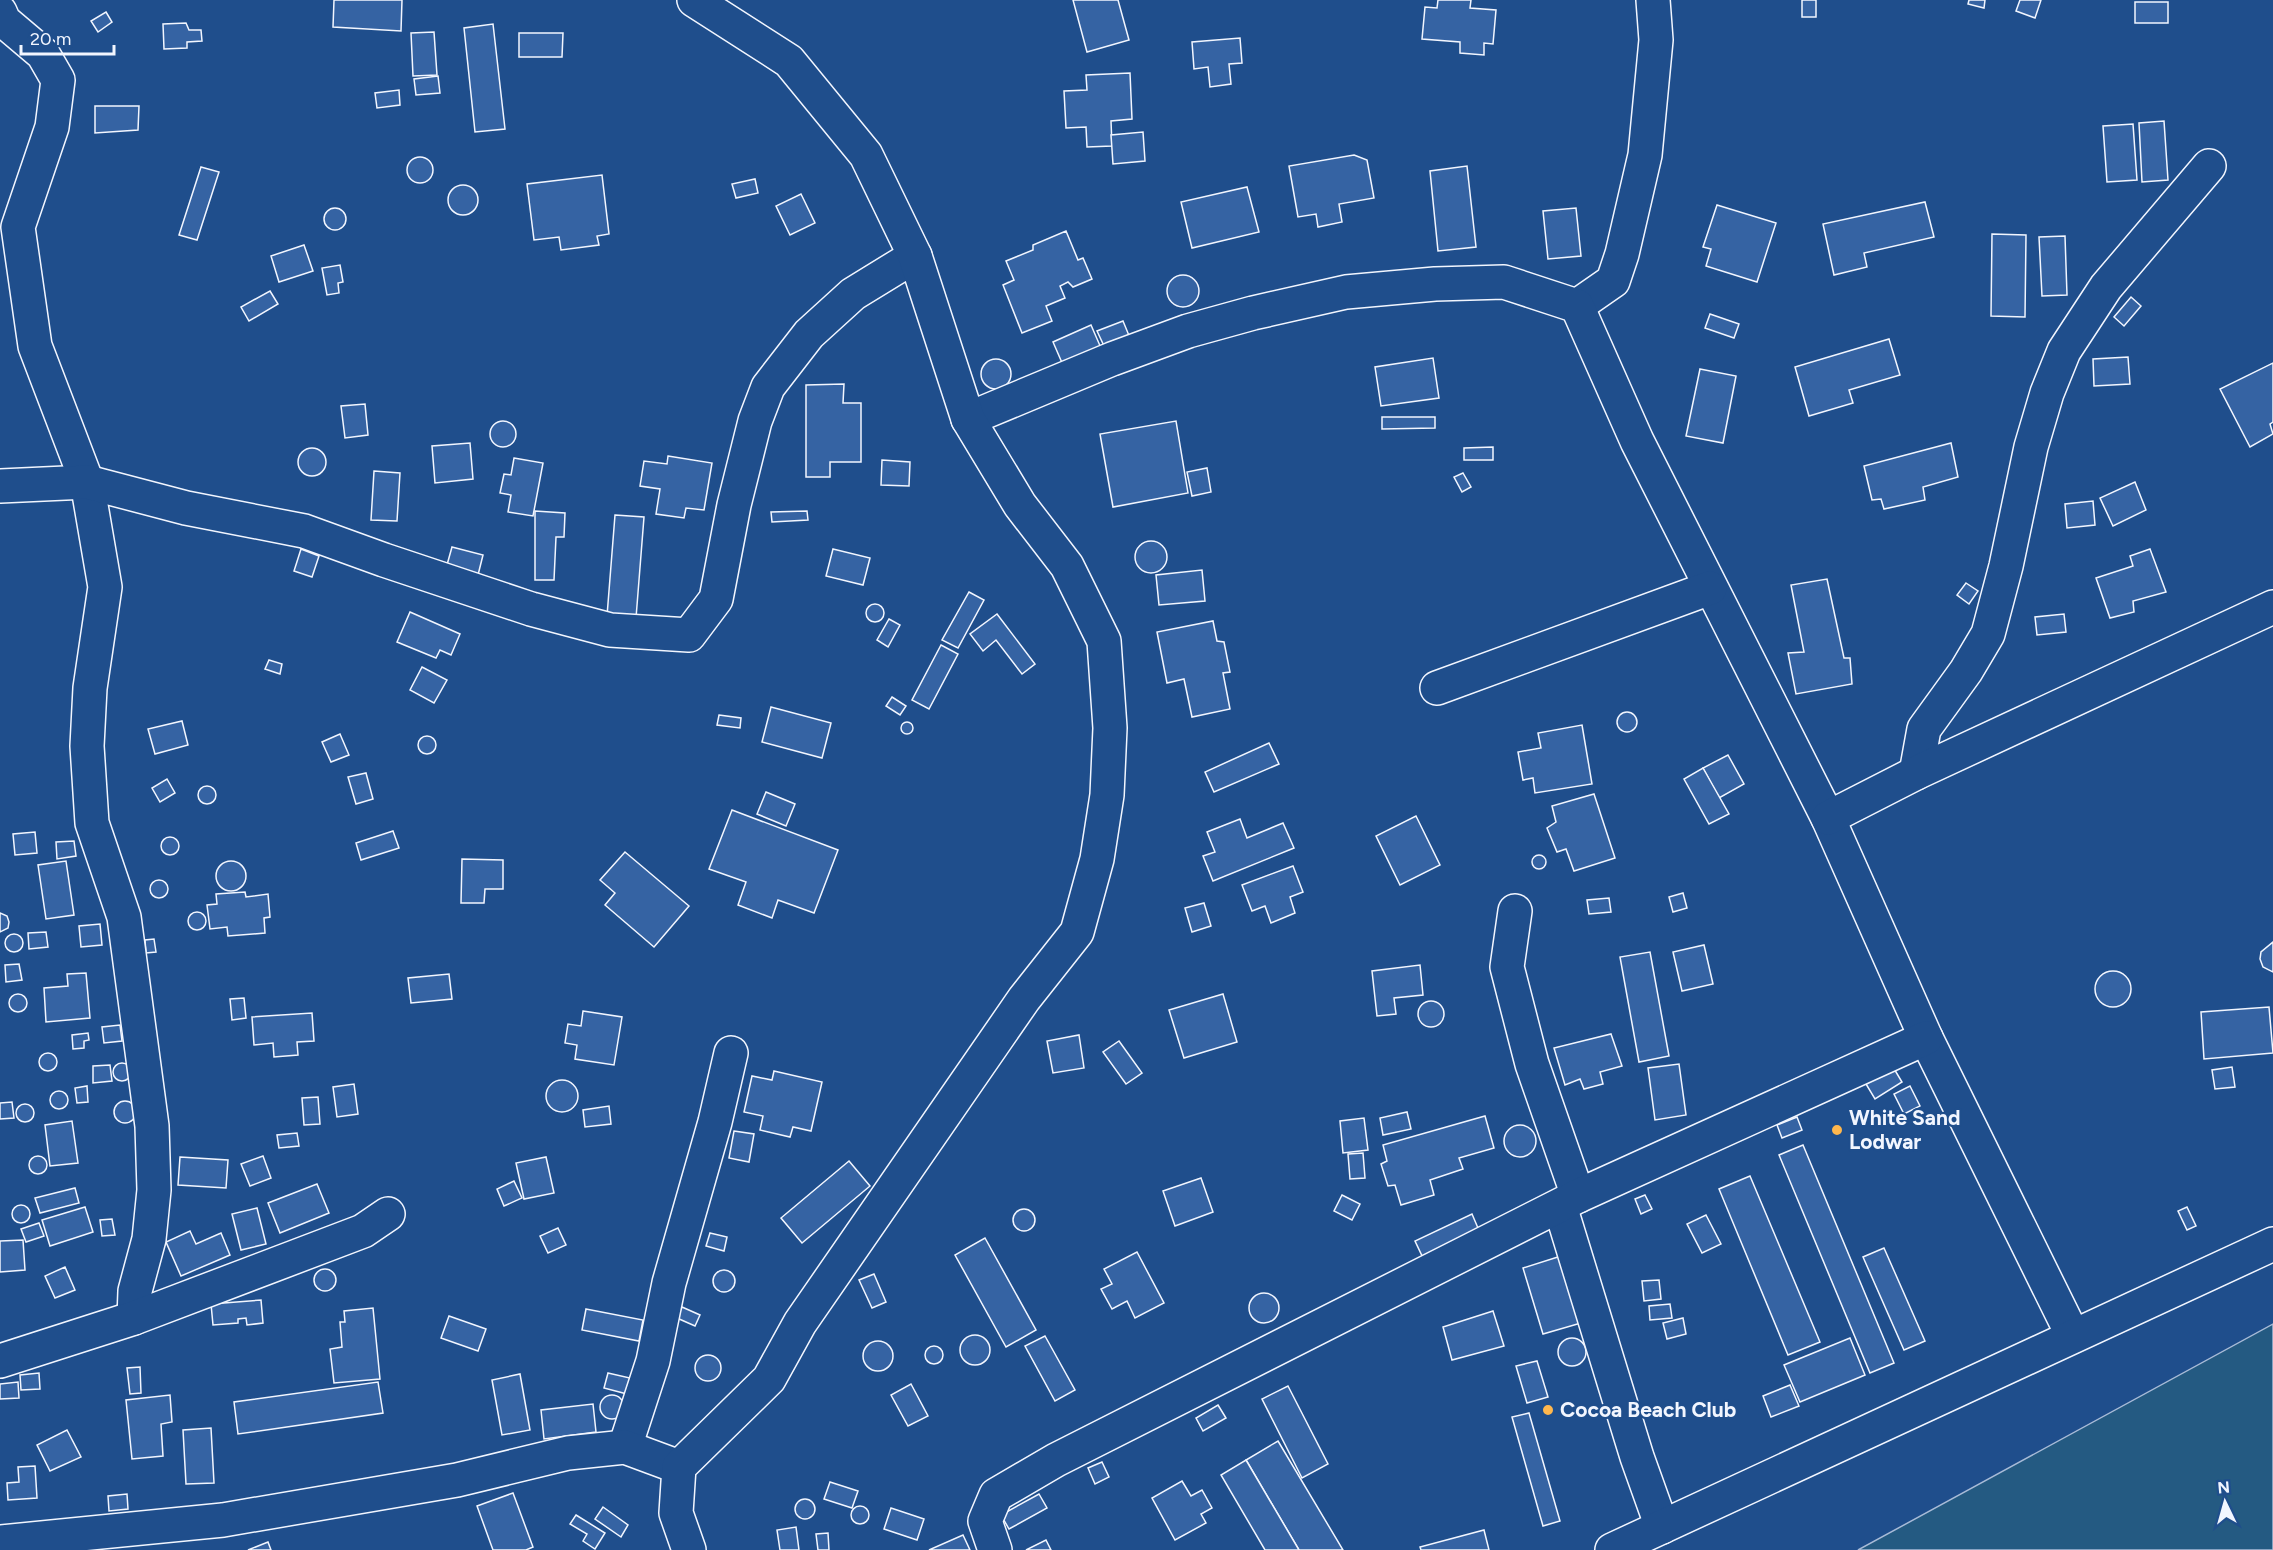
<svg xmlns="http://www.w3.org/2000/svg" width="2273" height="1550" font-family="Figtree,sans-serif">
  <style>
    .green { fill: #245a82; stroke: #a8bbd7; stroke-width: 1.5 }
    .building { fill: #3563a3; stroke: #f2f6ff; stroke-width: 1.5 }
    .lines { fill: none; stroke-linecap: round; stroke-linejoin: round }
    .minor-casing { stroke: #f2f6ff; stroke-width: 36 }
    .minor { stroke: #1f4e8c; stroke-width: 33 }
    .poi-dot { fill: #ffb74d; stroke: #1f4e8c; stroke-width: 2 }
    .labels { text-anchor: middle; stroke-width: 4.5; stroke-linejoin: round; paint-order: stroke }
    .poi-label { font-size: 21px; font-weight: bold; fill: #f2f6ff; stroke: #1f4e8c; text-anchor: start }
  </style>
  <rect width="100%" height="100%" fill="#1f4e8c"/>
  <!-- green -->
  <path class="green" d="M2273 1324V1550H1858Z"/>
  <!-- building -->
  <g class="building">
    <path d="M334 0H402L401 31 333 27Z"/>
    <path d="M1073 0H1118L1129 40 1087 52Z"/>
    <path d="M1438 0H1471L1470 8 1496 10 1493 44 1484 43V55L1460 53V42L1422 39 1425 7 1437 8Z"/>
    <rect x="1802" y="0" width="14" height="17"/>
    <path d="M1969 0H1985L1984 8 1968 4Z"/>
    <path d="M2020 0H2041L2035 18 2016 11Z"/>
    <rect x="2135" y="2" width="33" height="21"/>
    <path d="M106 12 112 22 98 32 91 21Z"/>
    <path d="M186 23 189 30H201L202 41 187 42V48L164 49 163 24Z"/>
    <path d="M493 24 505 129 475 132 464 28Z"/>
    <path d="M434 32 437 75 413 76 411 33Z"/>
    <path d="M519 33H563L562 57H519Z"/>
    <path d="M1240 38 1242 63 1229 64 1231 84 1210 87 1208 67 1194 69 1192 42Z"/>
    <path d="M1130 73 1132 119 1111 121 1112 146 1087 147 1086 127 1066 128 1064 91 1087 90 1086 75Z"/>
    <path d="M438 76 440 93 416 95 414 79Z"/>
    <path d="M399 90 400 105 377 108 375 93Z"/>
    <path d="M95 106H139L138 130 95 133Z"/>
    <path d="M2164 121 2168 180 2142 182 2139 123Z"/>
    <path d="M2133 124 2137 180 2107 182 2103 126Z"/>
    <path d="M1143 132 1145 161 1113 164 1111 135Z"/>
    <path d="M1354 155 1367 160 1374 198 1339 204 1342 222 1318 227 1316 214 1298 217 1289 166Z"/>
    <circle cx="420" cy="170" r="13"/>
    <path d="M1467 166 1476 247 1438 251 1430 171Z"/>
    <path d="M201 167 219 172 197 240 179 235Z"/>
    <path d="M602 175 609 234 597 236 599 245 561 250 559 237 534 240 527 184Z"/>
    <path d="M755 179 758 193 736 198 732 184Z"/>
    <circle cx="463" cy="200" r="15"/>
    <path d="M1247 187 1259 232 1192 248 1181 202Z"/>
    <path d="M801 194 815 223 790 235 776 206Z"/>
    <path d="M1925 202 1934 237 1864 253 1867 267 1834 275 1823 224Z"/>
    <path d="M1717 205 1776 223 1757 282 1706 266 1711 249 1703 247Z"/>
    <path d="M1576 208 1581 256 1548 259 1543 211Z"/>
    <circle cx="335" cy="219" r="11"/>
    <path d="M1066 231 1078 260 1083 258 1092 279 1073 287 1068 282 1060 286 1065 298 1046 306 1052 321 1022 333 1003 285 1014 280 1006 261 1033 250V245Z"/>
    <path d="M1992 234 2026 235 2025 317 1991 316Z"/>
    <path d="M2065 236 2067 295 2042 296 2039 237Z"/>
    <path d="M304 245 313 271 279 282 271 256Z"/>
    <path d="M340 265 343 282 338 283 339 293 327 295 322 268Z"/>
    <circle cx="1183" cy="291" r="16"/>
    <path d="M270 291 278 304 249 321 241 307Z"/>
    <path d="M2131 297 2141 306 2124 326 2114 317Z"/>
    <path d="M1710 314 1739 324 1734 338 1705 328Z"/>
    <path d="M1123 321 1130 338 1105 348 1097 331Z"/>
    <path d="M1091 325 1101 348 1063 365 1053 342Z"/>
    <path d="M1889 339 1900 375 1849 390 1853 403 1809 416 1795 367Z"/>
    <path d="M2128 357 2130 384 2094 386 2093 359Z"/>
    <path d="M1433 358 1439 398 1381 406 1375 367Z"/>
    <circle cx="996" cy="374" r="15"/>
    <path d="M2273 363V422L2270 424 2273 434 2250 447 2220 389Z"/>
    <path d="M1700 369 1736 376 1723 443 1686 436Z"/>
    <path d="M844 384 843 403H861V462H830V477H806V385Z"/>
    <path d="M365 404 368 435 345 438 341 406Z"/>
    <path d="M1382 417H1435V428L1382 429Z"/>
    <circle cx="503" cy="434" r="13"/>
    <path d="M1176 421 1188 493 1113 507 1100 434Z"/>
    <path d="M470 443 473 479 435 483 432 446Z"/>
    <path d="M1951 443 1958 477 1923 487 1925 500 1884 509 1881 499 1872 500 1864 466Z"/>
    <path d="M1493 447V460H1464V448Z"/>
    <circle cx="312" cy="462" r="14"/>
    <path d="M668 456 712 463 704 510 686 508 684 518 656 514 660 489 640 486 644 461 667 464Z"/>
    <path d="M514 458 543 463 533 516 508 512 511 495 500 493 504 474 511 475Z"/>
    <path d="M882 460 910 462 909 486 881 485Z"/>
    <path d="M1207 468 1211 492 1192 496 1187 472Z"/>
    <path d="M374 471 400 473 397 521 371 520Z"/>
    <path d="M1463 473 1471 487 1462 492 1454 477Z"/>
    <path d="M2135 482 2146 510 2113 526 2100 498Z"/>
    <path d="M2093 501 2095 525 2067 528 2065 504Z"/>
    <path d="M535 511 565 513 564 537H556L554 580H535Z"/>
    <path d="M807 511 808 520 772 522 771 512Z"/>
    <path d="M615 515 644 517 636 618 607 616Z"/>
    <circle cx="1151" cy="557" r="16"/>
    <path d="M452 547 483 555 477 579 445 572Z"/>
    <path d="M301 549 319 556 312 577 294 571Z"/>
    <path d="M833 549 870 558 863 585 826 576Z"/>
    <path d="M2150 549 2166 592 2133 601 2134 612 2110 618 2096 578 2133 566 2130 556Z"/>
    <path d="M1202 570 1205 601 1159 605 1156 575Z"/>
    <path d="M1827 579 1844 658H1850L1852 684 1796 694 1788 653 1804 652 1791 585Z"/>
    <path d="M1966 583 1978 591 1969 604 1957 595Z"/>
    <path d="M969 592 984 600 958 648 942 640Z"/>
    <circle cx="875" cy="613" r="9"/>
    <path d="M410 612 460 634 451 655 440 650 436 658 397 642Z"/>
    <path d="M997 614 1035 664 1022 674 996 640 983 651 970 634Z"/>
    <path d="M2064 614 2066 632 2037 635 2035 617Z"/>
    <path d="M889 619 900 625 888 647 877 640Z"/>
    <path d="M1213 621 1217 641 1224 642 1230 672 1223 673 1230 709 1192 717 1184 679 1167 683 1157 632Z"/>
    <path d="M941 645 958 654 929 709 912 700Z"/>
    <path d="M269 660 282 664 280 674 265 669Z"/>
    <path d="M422 667 447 680 434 703 410 690Z"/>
    <path d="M892 697 906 706 900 715 886 706Z"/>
    <path d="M771 707 831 723 822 758 762 742Z"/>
    <circle cx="1627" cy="722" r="10"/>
    <path d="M719 715 741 718 740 728 717 725Z"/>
    <path d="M182 721 188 745 155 754 148 729Z"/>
    <circle cx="907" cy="728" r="6"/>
    <path d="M1582 725 1592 784 1535 793 1533 778 1523 780 1518 752 1541 748 1538 733Z"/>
    <path d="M340 734 349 755 331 762 322 742Z"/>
    <circle cx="427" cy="745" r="9"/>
    <path d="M1269 743 1279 764 1214 792 1205 772Z"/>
    <path d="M1728 755 1744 784 1719 798 1703 768Z"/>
    <path d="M1703 768 1729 814 1709 824 1684 779Z"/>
    <path d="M366 773 373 799 356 804 348 777Z"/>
    <path d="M167 779 175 793 160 802 152 788Z"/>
    <circle cx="207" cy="795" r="9"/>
    <path d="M766 792 795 804 786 826 757 814Z"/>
    <path d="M1594 794 1615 858 1574 871 1566 849 1557 852 1547 828 1556 822 1552 806Z"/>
    <path d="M732 810 838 850 814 913 778 900 772 918 738 905 746 882 709 869Z"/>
    <path d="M1416 816 1440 865 1400 885 1376 836Z"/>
    <path d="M1240 819 1247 838 1283 823 1294 848 1213 881 1203 856 1215 852 1207 832Z"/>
    <path d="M393 831 399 848 361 860 356 843Z"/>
    <path d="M35 832 37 853 15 855 13 834Z"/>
    <circle cx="170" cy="846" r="9"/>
    <path d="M74 841 76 856 57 859 56 842Z"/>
    <path d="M625 852 689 906 654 947 605 905 615 893 600 880Z"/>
    <circle cx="1539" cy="862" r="7"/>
    <path d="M462 859 503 860V889H485L484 903H461Z"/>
    <path d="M66 861 74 915 46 919 38 865Z"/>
    <circle cx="231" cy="876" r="15"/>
    <path d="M1293 866 1303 892 1290 897 1295 913 1271 923 1265 906 1252 911 1242 885Z"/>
    <circle cx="159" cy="889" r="9"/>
    <path d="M245 892 246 897 268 894 270 917 264 918 265 933 228 936 227 927 210 929 207 905 217 904 216 894Z"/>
    <path d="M1683 893 1687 908 1673 912 1669 897Z"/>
    <path d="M1609 898 1611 912 1589 914 1587 900Z"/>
    <path d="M1204 903 1211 926 1192 932 1185 908Z"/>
    <circle cx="197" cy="921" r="9"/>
    <path d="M0 913 7 916 9 922 8 928 0 932Z"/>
    <path d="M100 924 102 945 81 947 79 926Z"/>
    <path d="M46 932 48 947 29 949 28 933Z"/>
    <circle cx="14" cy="943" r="9"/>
    <path d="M154 939 156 952 146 953 145 940Z"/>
    <path d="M2273 942V972L2263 967 2260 959 2261 952Z"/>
    <path d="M1704 945 1713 984 1682 991 1673 952Z"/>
    <path d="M1650 952 1669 1056 1639 1062 1620 957Z"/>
    <path d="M19 964 22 980 6 982 5 965Z"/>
    <path d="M1420 965 1423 995 1394 998 1396 1014 1377 1016 1372 971Z"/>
    <circle cx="2113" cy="989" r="18"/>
    <path d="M86 973 90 1018 46 1022 44 988 68 986 67 974Z"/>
    <path d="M449 974 452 999 411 1003 408 978Z"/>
    <circle cx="18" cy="1003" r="9"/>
    <path d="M1223 994 1237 1042 1184 1058 1169 1010Z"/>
    <path d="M244 998 246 1018 232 1020 230 999Z"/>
    <circle cx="1431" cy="1014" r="13"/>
    <path d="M2269 1007 2273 1053 2204 1059 2201 1012Z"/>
    <path d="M583 1011 622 1017 614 1065 575 1059 577 1045 565 1043 568 1024 581 1026Z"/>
    <path d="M312 1013 314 1041 297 1042 298 1055 274 1057 273 1043 254 1045 252 1017Z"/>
    <path d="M120 1025 122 1041 104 1043 102 1027Z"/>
    <path d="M88 1033 89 1040 84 1041V1048L73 1049 72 1035Z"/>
    <path d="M1611 1034 1622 1066 1600 1072 1603 1084 1584 1089 1580 1079 1565 1085 1554 1048Z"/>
    <path d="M1079 1035 1084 1068 1053 1073 1047 1041Z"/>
    <path d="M1119 1041 1142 1073 1126 1084 1103 1052Z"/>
    <circle cx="48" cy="1062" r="9"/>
    <circle cx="122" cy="1072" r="9"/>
    <path d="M1679 1064 1686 1115 1655 1120 1648 1068Z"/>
    <path d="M110 1065 112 1081 93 1083V1066Z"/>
    <path d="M1893 1067 1902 1082 1875 1099 1866 1084Z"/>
    <path d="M2232 1067 2235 1087 2215 1089 2212 1070Z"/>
    <path d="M774 1071 822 1082 811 1131 793 1127 790 1137 760 1130 763 1116 744 1112 752 1076 772 1080Z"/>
    <circle cx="562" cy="1096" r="16"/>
    <path d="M354 1084 358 1114 337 1117 333 1087Z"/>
    <path d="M87 1086 88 1102 77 1103 75 1088Z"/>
    <path d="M1910 1086 1920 1106 1904 1114 1894 1094Z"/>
    <circle cx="59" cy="1100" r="9"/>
    <path d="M318 1097 320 1124 304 1125 302 1098Z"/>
    <circle cx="125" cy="1112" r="11"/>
    <path d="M12 1102 14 1118 0 1119V1103Z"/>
    <circle cx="25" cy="1113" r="9"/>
    <path d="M609 1106 611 1124 585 1127 583 1110Z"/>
    <path d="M1407 1112 1411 1129 1383 1135 1380 1118Z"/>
    <path d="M1485 1116 1494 1148 1459 1158 1463 1169 1430 1180 1434 1195 1401 1205 1395 1185 1388 1186 1381 1164 1387 1161 1383 1145Z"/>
    <path d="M1797 1117 1802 1130 1782 1138 1777 1125Z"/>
    <path d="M1364 1118 1368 1150 1343 1153 1340 1121Z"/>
    <path d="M72 1121 78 1163 50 1166 45 1125Z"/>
    <circle cx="1520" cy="1141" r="16"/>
    <path d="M734 1131 754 1134 749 1162 729 1158Z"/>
    <path d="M297 1133 299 1146 279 1148 277 1135Z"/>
    <path d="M1803 1145 1894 1363 1870 1373 1779 1155Z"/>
    <path d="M1363 1153 1365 1178 1350 1179 1348 1154Z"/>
    <circle cx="38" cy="1165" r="9"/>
    <path d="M263 1156 271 1178 250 1186 241 1164Z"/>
    <path d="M180 1157 228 1160 226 1188 178 1185Z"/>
    <path d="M546 1157 554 1193 524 1199 516 1163Z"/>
    <path d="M849 1161 870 1186 802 1243 781 1218Z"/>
    <path d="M1750 1176 1820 1342 1788 1355 1719 1189Z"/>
    <path d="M1201 1178 1213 1212 1175 1226 1163 1191Z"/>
    <path d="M514 1181 522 1198 504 1206 497 1189Z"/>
    <path d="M317 1184 329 1213 280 1233 268 1203Z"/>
    <path d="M75 1188 79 1203 40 1213 35 1198Z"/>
    <path d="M1342 1195 1360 1204 1352 1220 1334 1211Z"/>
    <path d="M1645 1195 1652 1209 1641 1214 1635 1199Z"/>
    <circle cx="21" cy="1214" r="9"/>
    <path d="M85 1207 93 1232 50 1246 42 1220Z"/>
    <path d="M2187 1207 2196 1226 2187 1230 2178 1211Z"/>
    <path d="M257 1208 266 1244 241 1250 232 1214Z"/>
    <circle cx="1024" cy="1220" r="11"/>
    <path d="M1472 1214 1481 1235 1424 1260 1415 1241Z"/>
    <path d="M1706 1215 1721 1244 1702 1253 1687 1224Z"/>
    <path d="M112 1219 115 1235 102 1236 100 1220Z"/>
    <path d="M39 1223 44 1236 26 1242 21 1229Z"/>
    <path d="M558 1228 566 1245 548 1253 540 1236Z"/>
    <path d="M190 1231 196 1244 221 1233 230 1255 181 1276 166 1242Z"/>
    <path d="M710 1233 727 1237 724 1251 706 1246Z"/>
    <path d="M985 1238 1036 1330 1006 1347 955 1255Z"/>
    <path d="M23 1240 25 1270 0 1272V1241Z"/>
    <path d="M1884 1248 1925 1341 1904 1350 1863 1257Z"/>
    <path d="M1137 1252 1164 1303 1135 1318 1127 1301 1112 1309 1101 1289 1112 1284 1104 1269Z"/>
    <path d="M1561 1256 1581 1323 1543 1334 1523 1268Z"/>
    <path d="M65 1267 75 1290 55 1298 45 1276Z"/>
    <circle cx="325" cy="1280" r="11"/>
    <circle cx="724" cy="1281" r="11"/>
    <path d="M874 1274 886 1302 872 1308 859 1280Z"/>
    <path d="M1659 1280 1661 1299 1644 1301 1642 1281Z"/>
    <circle cx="1264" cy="1308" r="15"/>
    <path d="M261 1300 263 1323 247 1325 246 1318 238 1319V1323L213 1325 211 1304Z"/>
    <path d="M1670 1304 1672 1318 1650 1320 1649 1306Z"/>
    <path d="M682 1307 700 1315 695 1326 677 1318Z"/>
    <path d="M373 1308 380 1379 334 1383 330 1349 342 1347 340 1322H345L344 1311Z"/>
    <path d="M586 1309 643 1320 639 1341 582 1330Z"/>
    <path d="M1493 1311 1504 1346 1452 1360 1443 1327Z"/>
    <path d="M449 1316 486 1329 478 1351 441 1338Z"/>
    <path d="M1683 1318 1686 1334 1667 1339 1663 1323Z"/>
    <circle cx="975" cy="1350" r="15"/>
    <path d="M1045 1336 1075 1390 1055 1401 1025 1346Z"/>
    <path d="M1850 1338 1865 1375 1800 1402 1784 1365Z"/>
    <circle cx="1572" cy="1352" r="14"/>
    <circle cx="878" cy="1356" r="15"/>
    <circle cx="934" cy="1355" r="9"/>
    <circle cx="708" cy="1368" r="13"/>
    <path d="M1537 1361 1548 1397 1527 1403 1516 1366Z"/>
    <path d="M140 1367 141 1393 130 1394 127 1368Z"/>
    <path d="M39 1373 40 1389 21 1390 20 1375Z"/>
    <path d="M608 1373 630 1378 627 1394 604 1388Z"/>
    <path d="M520 1374 530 1430 502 1435 492 1380Z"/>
    <path d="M18 1382 19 1398 0 1399V1384Z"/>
    <path d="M378 1382 383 1413 238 1434 234 1402Z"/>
    <path d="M911 1384 928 1416 908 1426 891 1395Z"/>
    <path d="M1790 1385 1799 1406 1771 1417 1763 1396Z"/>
    <path d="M1288 1386 1328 1464 1302 1478 1262 1399Z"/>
    <path d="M170 1395 172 1422 161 1424 163 1456 132 1459 126 1400Z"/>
    <circle cx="612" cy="1407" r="12"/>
    <path d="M593 1404 596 1432 544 1439 541 1410Z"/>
    <path d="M1218 1405 1226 1418 1203 1431 1196 1418Z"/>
    <path d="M1529 1413 1560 1521 1543 1526 1512 1417Z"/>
    <path d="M211 1428 214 1483 186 1484 183 1430Z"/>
    <path d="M67 1430 81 1457 50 1471 37 1445Z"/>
    <path d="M1278 1441 1343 1550H1299L1246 1460Z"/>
    <path d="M1246 1460 1299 1550H1265L1221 1475Z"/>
    <path d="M1102 1462 1109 1477 1095 1484 1088 1468Z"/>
    <path d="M35 1466 37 1498 8 1500 7 1483 19 1482 18 1467Z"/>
    <path d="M1182 1481 1191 1496 1202 1490 1212 1508 1201 1514 1206 1523 1175 1540 1152 1498Z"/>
    <path d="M830 1482 858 1491 852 1508 824 1499Z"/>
    <path d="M513 1493 533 1547 526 1550H493L477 1506Z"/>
    <path d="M127 1494 128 1509 109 1511 108 1496Z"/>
    <path d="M1039 1494 1047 1508 1009 1529 1001 1515Z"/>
    <circle cx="805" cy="1509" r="10"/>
    <circle cx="860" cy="1515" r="9"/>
    <path d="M603 1507 628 1525 621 1537 595 1519Z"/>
    <path d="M891 1508 924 1519 917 1540 884 1529Z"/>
    <path d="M576 1515 605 1533 595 1549 583 1541 587 1534 570 1524Z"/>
    <path d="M796 1527 799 1550H780L777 1530Z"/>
    <path d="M1484 1530 1489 1550H1421L1420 1547Z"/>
    <path d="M828 1533 829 1550H818L816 1534Z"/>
    <path d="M963 1535 970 1550H929Z"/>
    <path d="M1046 1540 1051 1550H1026Z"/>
    <path d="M268 1542 271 1550H248Z"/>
  </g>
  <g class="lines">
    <!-- minor casing -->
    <g class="minor-casing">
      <g id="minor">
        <path d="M0 12 4 21 43 54 58 80 52 127 18 227 35 346 87 482 105 587 90 688 87 746 92 823 124 917 152 1126 154 1190 149 1239 135 1291 134 1318"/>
        <path d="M1577 306 1613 281 1622 254 1645 155 1656 40 1653 0"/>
        <path d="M968 419 1112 359 1188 331 1253 313 1346 292 1435 284 1504 282 1577 306 1637 441 1828 818 1926 1038 2073 1336"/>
        <path d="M0 486 87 482 186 508 304 531 384 560 531 609 610 630 689 635 716 599 734 505 755 421 768 387 809 334 853 294 915 256"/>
        <path d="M1437 688 1710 588"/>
        <path d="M1916 773 1924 729 1966 671 1988 634 2006 566 2031 447 2047 393 2064 351 2106 287 2209 166"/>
        <path d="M1828 818 1916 773 2273 607"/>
        <path d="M1515 911 1507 967 1532 1064 1578 1196"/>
        <path d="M1560 1206 1637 1457 1662 1527"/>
        <path d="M0 1361 134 1318 363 1231 388 1214"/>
        <path d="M625 1447 653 1361 669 1283 715 1122 731 1053"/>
        <path d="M0 1542 223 1520 457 1480 568 1453 625 1447 679 1467"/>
        <path d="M689 1550 676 1513 679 1467 769 1379 800 1323 1024 999 1077 932 1097 859 1107 795 1110 728 1104 641 1067 566 1020 505 968 419 915 256 866 155 789 61 694 0"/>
        <path d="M995 1550 985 1521 996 1495 1056 1460 1578 1196 1926 1038"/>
        <path d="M1612 1550 2273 1244"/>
      </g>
    </g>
    <!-- minor -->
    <use href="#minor" class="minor"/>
  </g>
  <!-- markers -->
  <g class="poi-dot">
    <circle cx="1837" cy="1130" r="6"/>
    <circle cx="1548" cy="1410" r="6"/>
  </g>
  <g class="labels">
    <!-- poi labels -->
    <g class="poi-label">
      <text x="1849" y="1125">White Sand<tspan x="1849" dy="24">Lodwar</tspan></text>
      <text x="1560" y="1417">Cocoa Beach Club</text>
    </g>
  </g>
  <!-- north arrow -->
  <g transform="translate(2225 1502) rotate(355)" stroke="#1f4e8c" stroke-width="4.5" paint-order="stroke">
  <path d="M0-4.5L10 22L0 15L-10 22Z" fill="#f2f6ff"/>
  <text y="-9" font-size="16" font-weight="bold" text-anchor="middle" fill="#f2f6ff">N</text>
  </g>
  <!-- scale -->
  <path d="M21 45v9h93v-9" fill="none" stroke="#f2f6ff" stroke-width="3"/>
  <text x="30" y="45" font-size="18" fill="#f2f6ff" stroke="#1f4e8c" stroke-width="4.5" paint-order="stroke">20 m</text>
</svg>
